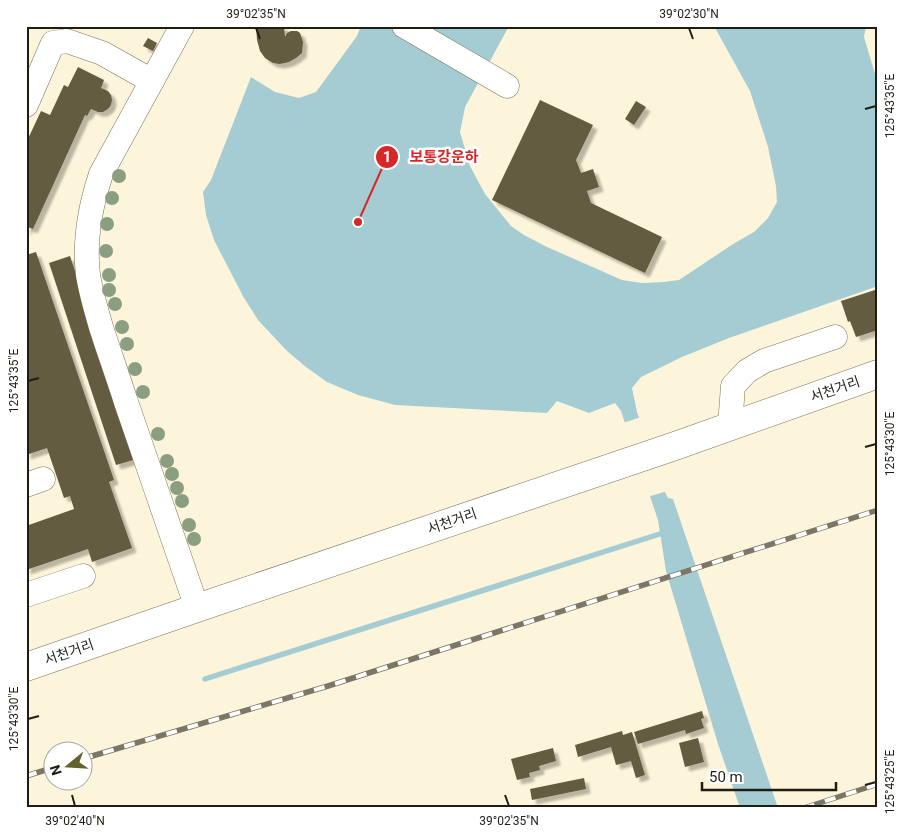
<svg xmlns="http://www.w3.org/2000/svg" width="904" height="834" font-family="Roboto,'Noto Sans KR',sans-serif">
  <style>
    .water { fill: #a5ccd2 }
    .pier { fill: #fdf5db }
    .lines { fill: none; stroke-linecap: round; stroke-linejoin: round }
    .stream { stroke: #a5ccd2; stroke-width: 5.5 }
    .building { fill: #635b3f; filter: url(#shadow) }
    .minor-casing { stroke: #79725a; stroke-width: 25 }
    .major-casing { stroke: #79725a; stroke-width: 29 }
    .minor { stroke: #fff; stroke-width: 24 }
    .major { stroke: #fff; stroke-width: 28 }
    .rail-casing { stroke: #7b7665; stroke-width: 5.5 }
    .rail { stroke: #fff; stroke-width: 4; stroke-dasharray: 11; stroke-linecap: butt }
    .tree { fill: #8a9e80 }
    .ticks { fill: none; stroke: #1f1d13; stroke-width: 2 }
    .labels { text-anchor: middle; stroke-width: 5; stroke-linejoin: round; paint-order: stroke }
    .street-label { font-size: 14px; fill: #1f1d13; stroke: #fff }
    .leader { fill: none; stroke: #d62828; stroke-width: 2 }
    .callout-dot { fill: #d62828; stroke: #fff; stroke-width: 2 }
    .mark-label { font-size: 15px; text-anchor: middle; font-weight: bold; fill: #fff }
    .callout-label { font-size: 15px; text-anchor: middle; font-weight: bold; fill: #d62828; stroke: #fff; stroke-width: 5; stroke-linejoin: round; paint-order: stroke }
    .neatline { fill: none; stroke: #1f1d13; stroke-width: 2 }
    .ticks-label { font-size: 12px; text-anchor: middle; fill: #1f1d13 }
  </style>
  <defs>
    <filter id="shadow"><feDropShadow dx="4.5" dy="4.5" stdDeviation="1" flood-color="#0004"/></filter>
  </defs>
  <rect width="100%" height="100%" fill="#fdf5db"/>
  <!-- water -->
  <path class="water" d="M361 26H509L465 107 460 132 470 166 485 194 511 226 524 235 547 247 622 280 642 283 664 282 679 280 733 244 754 232 768 218 777 202 776 186 768 147 750 91 714 26H866L864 37 878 84V286L729 338 682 357 641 377 632 388 637 412 665 492 668 498 673 499 778 808H740L718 744 666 571 658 520 625 423 621 411 615 403 589 413 557 401 547 413 395 405 358 395 327 382 306 367 287 351 258 320 244 298 214 240 206 215 203 192 211 180 251 77 275 92 299 98 316 92 357 36Z"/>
  <!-- pier -->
  <path class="pier" d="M641 417 667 491 648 497 623 423Z"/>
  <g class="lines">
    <!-- stream -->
    <path class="stream" d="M205 679 666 532"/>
  </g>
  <!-- building -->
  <g class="building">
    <path d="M256 26H284L285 37 287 33 291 31H297L300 33 303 42 302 53 296 58 289 62 280 64 273 63 265 58 260 51 257 40Z"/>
    <path d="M148 38 157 43 153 51 143 46Z"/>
    <path d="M78 67 104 80 101 88 108 91 111 95 112 100 111 105 108 109 103 112H98L91 109 87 116 85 115 33 229 28 227 26 232V143L41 111 50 115 64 85 68 87Z"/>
    <path d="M540 100 593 125 576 160 581 173 593 169 599 187 587 191 591 203 662 237 645 273 492 200Z"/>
    <path d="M636 101 646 107 634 125 625 119Z"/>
    <path d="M36 252 114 480 109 482 132 548 92 562 88 549 26 570V526L74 509 70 496 64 498 47 448 26 455V397L29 396 26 389V255Z"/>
    <path d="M70 256 137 459 116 465 49 263Z"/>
    <path d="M878 289V330L856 337 850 321 848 322 841 301Z"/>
    <path d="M702 711 704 718 701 719 704 728 686 734 685 730 638 744 634 732Z"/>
    <path d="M622 731 623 735 632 732 645 775 636 778 631 761 616 765 611 747 578 757 575 745Z"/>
    <path d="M698 738 704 762 685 767 679 743Z"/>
    <path d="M553 748 556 761 539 766 540 770 529 773 530 777 517 780 511 759Z"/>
    <path d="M584 778 586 789 532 800 530 789Z"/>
  </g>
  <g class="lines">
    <!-- minor casing -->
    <g class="minor-casing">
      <g id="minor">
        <path d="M182 26 101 174C90 207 84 241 88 275 91 293 96 310 101 327 109 352 118 377 126 402 150 471 173 539 197 608"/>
        <path d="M404 26 507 86"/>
        <path d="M26 105 53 43 67 41 102 53 152 81"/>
        <path d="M730 426 733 386 747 371 764 361 835 337"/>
        <path d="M26 485 43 479"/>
        <path d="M26 595 83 576"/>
      </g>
    </g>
    <!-- major casing -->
    <g class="major-casing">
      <path id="major" d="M26 667 197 608 675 446 878 374"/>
    </g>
    <!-- minor -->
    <use href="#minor" class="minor"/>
    <!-- major -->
    <use href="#major" class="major"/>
    <!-- rail casing -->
    <g class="rail-casing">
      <g id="rail">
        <path d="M82 759 328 686 878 510"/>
        <path d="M26 776 52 768"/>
        <path d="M804 808 878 784"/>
      </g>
    </g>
    <!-- rail -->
    <use href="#rail" class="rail"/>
  </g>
  <!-- trees -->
  <g class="tree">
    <circle cx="119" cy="176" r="7"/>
    <circle cx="112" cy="198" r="7"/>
    <circle cx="107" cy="224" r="7"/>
    <circle cx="106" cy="251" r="7"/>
    <circle cx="109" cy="275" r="7"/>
    <circle cx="109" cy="290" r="7"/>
    <circle cx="115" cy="304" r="7"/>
    <circle cx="122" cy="327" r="7"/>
    <circle cx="127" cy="344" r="7"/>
    <circle cx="135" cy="369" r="7"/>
    <circle cx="143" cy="392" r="7"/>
    <circle cx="158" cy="434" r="7"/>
    <circle cx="167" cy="461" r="7"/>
    <circle cx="172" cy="474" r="7"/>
    <circle cx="177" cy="488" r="7"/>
    <circle cx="182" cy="501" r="7"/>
    <circle cx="189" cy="525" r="7"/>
    <circle cx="194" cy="539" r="7"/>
  </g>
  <!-- ticks -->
  <path class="ticks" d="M256 28 260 39M689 28 693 39M865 109 876 106M28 381 39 378M865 447 876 444M28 719 39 716M865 785 876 782M72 795 75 806M505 795 509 806"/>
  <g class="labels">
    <!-- street labels -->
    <g class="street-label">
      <text transform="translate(835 389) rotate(-19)" y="5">서천거리</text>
      <text transform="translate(452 521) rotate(-19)" y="5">서천거리</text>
      <text transform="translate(69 652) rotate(-19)" y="5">서천거리</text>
    </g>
  </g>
  <!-- callouts -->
  <path class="leader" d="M358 222L387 157"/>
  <g class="callout-dot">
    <circle cx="358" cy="222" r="5"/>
    <circle cx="387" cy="157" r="12"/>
  </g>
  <g class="mark-label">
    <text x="387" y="162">1</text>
  </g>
  <g class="callout-label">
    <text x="444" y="162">보통강운하</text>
  </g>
  <!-- border -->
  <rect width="904" height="834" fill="none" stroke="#ffffff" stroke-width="55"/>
  <!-- north arrow -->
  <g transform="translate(68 766) rotate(252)"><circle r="24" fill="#ffffff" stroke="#a5a5a1"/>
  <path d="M0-4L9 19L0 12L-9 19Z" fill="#63612e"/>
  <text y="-8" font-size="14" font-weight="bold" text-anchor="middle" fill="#1f1d13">N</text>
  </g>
  <!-- scale -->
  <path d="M702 782v8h134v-8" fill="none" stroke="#1f1d13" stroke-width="2.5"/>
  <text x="709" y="782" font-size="15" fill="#1f1d13" stroke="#ffffff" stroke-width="4" paint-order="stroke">50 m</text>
  <rect x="28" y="28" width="848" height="778" class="neatline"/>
  <g class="ticks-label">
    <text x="256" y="18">39°02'35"N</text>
    <text x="689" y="18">39°02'30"N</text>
    <text transform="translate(890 106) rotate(-90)" y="4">125°43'35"E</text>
    <text transform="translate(14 381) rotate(-90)" y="4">125°43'35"E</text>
    <text transform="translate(890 444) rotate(-90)" y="4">125°43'30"E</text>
    <text transform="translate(14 719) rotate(-90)" y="4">125°43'30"E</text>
    <text transform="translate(890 782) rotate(-90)" y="4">125°43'25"E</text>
    <text x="75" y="825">39°02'40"N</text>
    <text x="509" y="825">39°02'35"N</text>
  </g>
</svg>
